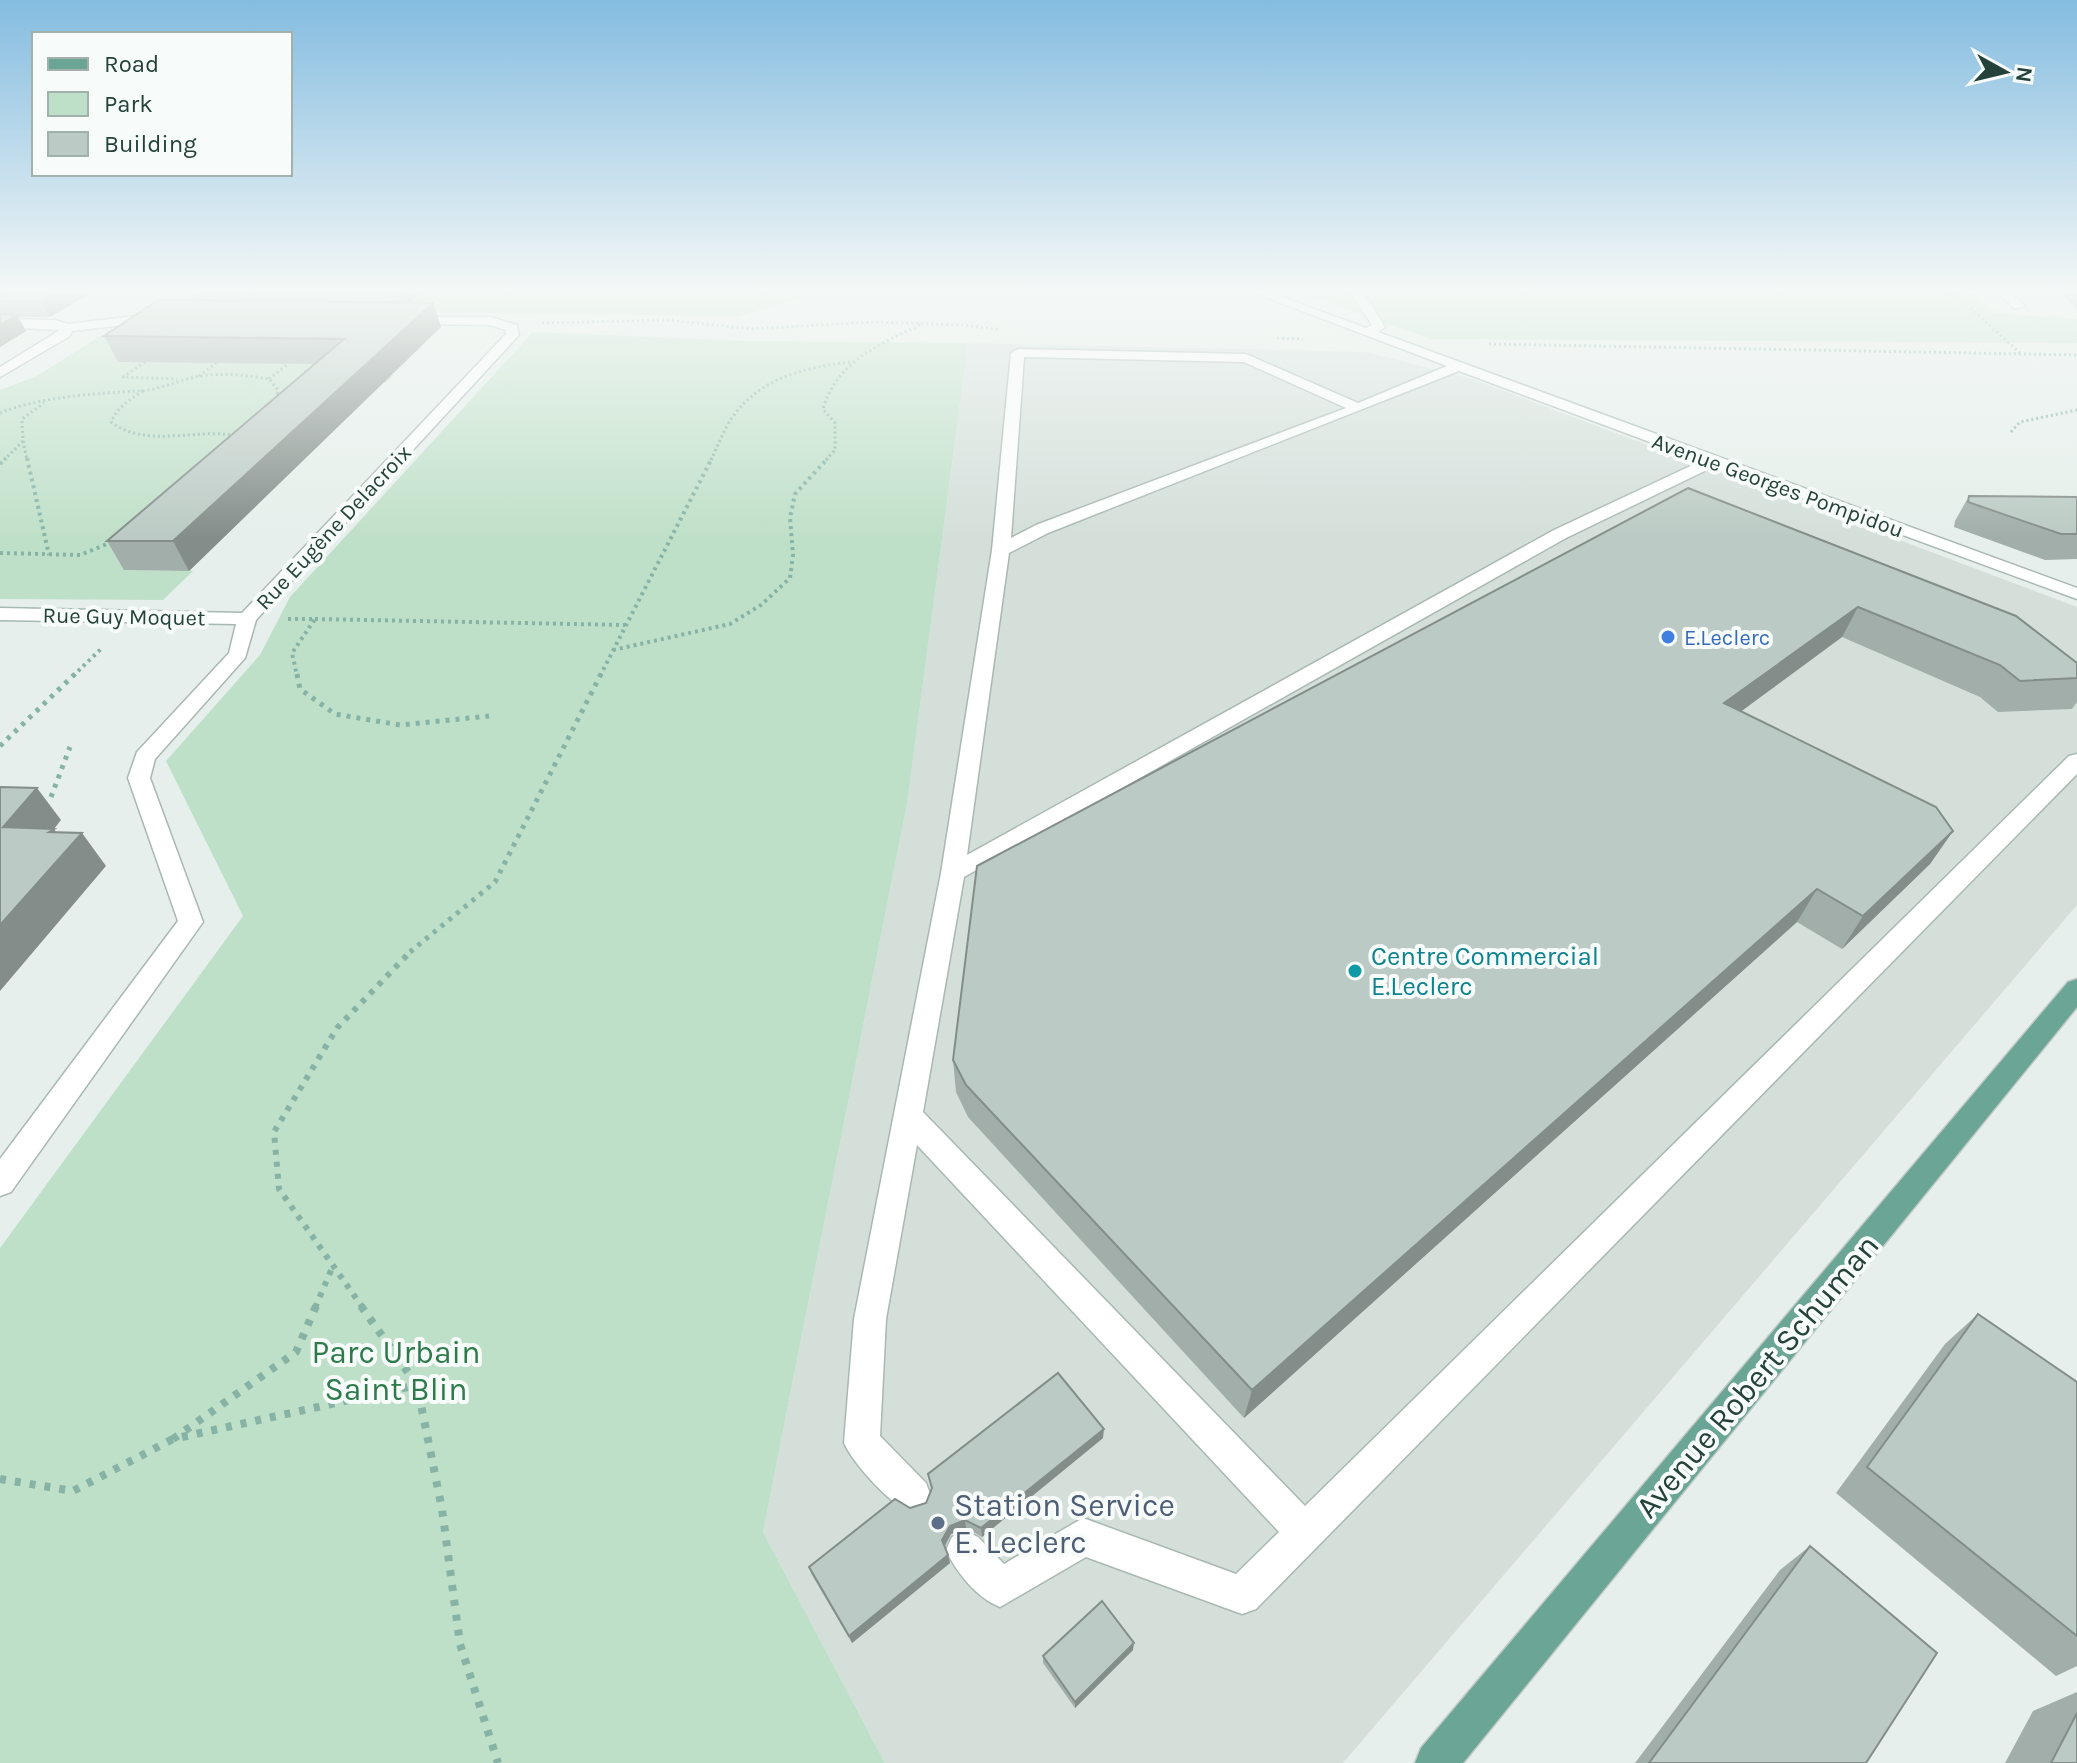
<svg xmlns="http://www.w3.org/2000/svg" width="2077" height="1763" font-family="Karla,sans-serif">
  <style>
    .built { fill: #d4dfda }
    .green { fill: #bfe0c8 }
    .lines { fill: none; stroke-linecap: round; stroke-linejoin: round }
    .minor-casing { stroke: #a8b8b2; stroke-width: 3 }
    .major-casing { stroke: #c2cac8; stroke-width: 3 }
    .path-far4 { stroke: #86b3a5; stroke-width: 3; stroke-dasharray: 2 3; stroke-linecap: butt }
    .path-far3 { stroke: #86b3a5; stroke-width: 4; stroke-dasharray: 3 4; stroke-linecap: butt }
    .path-far2 { stroke: #86b3a5; stroke-width: 5; stroke-dasharray: 4 6; stroke-linecap: butt }
    .path-far1 { stroke: #86b3a5; stroke-width: 6; stroke-dasharray: 5 7; stroke-linecap: butt }
    .path { stroke: #86b3a5; stroke-width: 8; stroke-dasharray: 6 9; stroke-linecap: butt }
    .minor { fill: #fff; fill-rule: evenodd }
    .major { fill: #6aa596; fill-rule: evenodd }
    .wall { fill: #a1aea9 }
    .shaded-wall { fill: #838d89 }
    .building { fill: #bbcac4; stroke: #838d89; stroke-width: 2 }
    .shop-dot { fill: #3f7fe0; stroke: #f7fbf9; stroke-width: 3 }
    .culture-dot { fill: #0f9aa8; stroke: #f7fbf9; stroke-width: 3 }
    .service-dot { fill: #5c6f8a; stroke: #f7fbf9; stroke-width: 3 }
    .labels { text-anchor: middle; stroke-width: 8; stroke-linejoin: round; paint-order: stroke }
    .far-street-label { font-size: 22px; fill: #24423a; stroke: #f7fbf9 }
    .far-shop-label { font-size: 22px; fill: #366cbe; stroke: #f7fbf9; text-anchor: start }
    .culture-label { font-size: 26px; fill: #0d838f; stroke: #f7fbf9; text-anchor: start }
    .near-park-label { font-size: 32px; fill: #2d7a4b; stroke: #f7fbf9 }
    .near-street-label { font-size: 32px; fill: #24423a; stroke: #f7fbf9 }
    .near-service-label { font-size: 32px; fill: #4e5e75; stroke: #f7fbf9; text-anchor: start }
  </style>
  <rect width="100%" height="100%" fill="#e6efeb"/>
  <!-- built -->
  <path class="built" d="M968 343 1366 352 1472 379 2077 607V905L1343 1763H885L763 1532 907 804Z"/>
  <!-- green -->
  <g class="green">
    <path d="M427 291H830L737 316 402 312Z"/>
    <path d="M1295 291H1961L1976 296 1996 313 2077 319V343L1431 339Z"/>
    <path d="M155 322 119 362 329 364 363 375H394L386 383H362L126 570 193 571 163 600 0 599V390L37 376 100 336Z"/>
    <path d="M533 332 746 341 968 343 907 804 763 1532 885 1763H0V1248L243 916 166 761 260 655 290 597Z"/>
  </g>
  <g class="lines">
    <!-- minor casing -->
    <g class="minor-casing">
      <g id="minor">
        <path d="M1249 291H1266L1366 328 1372 325 1350 291H1362L1385 327 1378 332 2077 588V599L1715 466 1566 538 964 877 923 1112 1305 1506 2069 756 2077 754V774L1256 1609 1242 1614 1086 1557 1000 1607C977 1598 956 1572 946 1550L952 1537 965 1531 978 1537 1004 1564 1083 1518 1236 1574 1279 1532 917 1145 886 1319 880 1436 926 1483 931 1496 926 1509 913 1514C891 1505 854 1465 844 1443L854 1319 941 873 992 550 1011 353 1018 349 1246 354 1358 403 1447 366ZM1024 357 1244 362 1346 408 1036 525 1011 538ZM1459 371 1701 461 1554 530 967 855 1009 553 1048 533Z"/>
        <path d="M1997 291H2010L2025 306 2015 309Z"/>
        <path d="M161 313 165 314V320L72 331 70 336 0 377V367L60 330 0 327V319L55 320 68 324Z"/>
        <path d="M405 317H490L517 325 519 335 256 620 245 658 155 759 150 778 203 922 11 1192 0 1196V1159L178 921 128 778 137 752 229 653 236 624 0 620V608L242 613 506 334V330L489 325 409 324 403 320Z"/>
      </g>
    </g>
    <!-- major casing -->
    <g class="major-casing">
      <path id="major" d="M2077 979V1007L1463 1763H1415L1421 1748 2068 982Z"/>
    </g>
    <!-- path-far4 -->
    <g class="path-far4">
      <path d="M1946 291 1973 310 2021 354"/>
      <path d="M542 323 669 320 750 329 873 322 965 325 1000 330"/>
      <path d="M1277 338 1303 339"/>
      <path d="M1489 344 2077 355"/>
      <path d="M145 362 123 377 177 379"/>
      <path d="M199 376 216 363"/>
      <path d="M269 379 288 364"/>
      <path d="M143 391C129 400 118 407 111 422 146 448 192 429 232 435"/>
      <path d="M0 413C38 397 98 393 140 391 158 390 177 381 195 377 219 372 245 375 269 379L278 390 276 400"/>
      <path d="M2011 432 2020 422 2077 410"/>
      <path d="M23 441 27 460"/>
      <path d="M4 460 23 441 22 419 44 403"/>
      <path d="M711 460C718 446 724 428 734 415 762 377 807 367 851 362"/>
      <path d="M826 460 835 450V423L823 409C837 361 880 344 922 324"/>
    </g>
    <!-- path-far3 -->
    <g class="path-far3">
      <path d="M27 458 49 555"/>
      <path d="M0 464 6 458"/>
      <path d="M0 553 80 555 112 542"/>
      <path d="M288 619H315L292 653 297 676"/>
      <path d="M315 619 625 625"/>
      <path d="M613 650 730 624 761 605 790 578 793 555 790 518 795 494 828 458"/>
      <path d="M73 676 103 647"/>
      <path d="M600 676 712 458"/>
    </g>
    <!-- path-far2 -->
    <g class="path-far2">
      <path d="M297 674 300 689 335 714 400 725 489 716"/>
      <path d="M0 746 75 674"/>
      <path d="M51 797 70 747"/>
      <path d="M410 952 495 882 601 674"/>
    </g>
    <!-- path-far1 -->
    <g class="path-far1">
      <path d="M315 1308 332 1268"/>
      <path d="M363 1308 279 1189 274 1132 337 1028 412 950"/>
    </g>
    <!-- path -->
    <g class="path">
      <path d="M316 1306 296 1352 173 1439 417 1385"/>
      <path d="M361 1306 417 1385 442 1509 460 1644 498 1763"/>
      <path d="M0 1479 73 1491 173 1439"/>
    </g>
    <!-- minor -->
    <use href="#minor" class="minor"/>
    <!-- major -->
    <use href="#major" class="major"/>
  </g>
  <!-- wall -->
  <g class="wall">
    <path d="M0 291H94L50 317H18L26 331 0 347Z"/>
    <path d="M203 291H423L411 303H433L441 327 189 571 124 570 107 541 315 364 118 362 104 336 190 300Z"/>
    <path d="M2056 291H2077V309Z"/>
    <path d="M1688 488 2077 663V702L2072 709 1998 712 1980 697 1842 637 1741 711 1953 831 1930 864 1842 949 1797 922 1244 1418 968 1117 956 1092 953 1060Z"/>
    <path d="M1969 496 2077 497V559L2045 560 1954 527 1955 521Z"/>
    <path d="M1978 1314 2077 1382V1666L2056 1676 1836 1493 1945 1344Z"/>
    <path d="M1103 1438 982 1537 966 1528 951 1534 945 1546 948 1555 950 1563 852 1643 812 1575 809 1567 910 1508 926 1503 932 1490 928 1474Z"/>
    <path d="M1810 1546 1866 1763H1635L1780 1570Z"/>
    <path d="M1133 1650 1075 1708 1043 1663V1656Z"/>
    <path d="M2077 1692V1763H2005L2033 1711Z"/>
  </g>
  <!-- shaded-wall -->
  <g class="shaded-wall">
    <path d="M60 291H94L50 317 41 301Z"/>
    <path d="M411 291H423L400 313 397 305Z"/>
    <path d="M433 303 441 327 189 571 173 541Z"/>
    <path d="M17 315 26 331 0 347V325Z"/>
    <path d="M1858 607 1842 637 1709 735 1724 703Z"/>
    <path d="M37 788 61 820 54 829 68 849 82 833 106 866 0 991V925L3 827Z"/>
    <path d="M1953 831 1930 864 1842 949 1863 916Z"/>
    <path d="M1817 889 1797 922 1244 1418 1252 1390Z"/>
    <path d="M1104 1429 1103 1438 982 1537 981 1528Z"/>
    <path d="M965 1520 966 1528 951 1534 943 1549 942 1540 950 1526Z"/>
    <path d="M948 1555 950 1563 852 1643 849 1636Z"/>
    <path d="M1134 1643 1133 1650 1075 1708V1702Z"/>
  </g>
  <!-- building -->
  <g class="building">
    <path d="M0 291H60L41 301H0Z"/>
    <path d="M203 291H411L399 302 190 300Z"/>
    <path d="M158 300 433 303 173 541H107L344 339 104 336Z"/>
    <path d="M0 314 17 315 0 325Z"/>
    <path d="M1688 488 2016 616 2077 663V678L2020 681 2000 665 1858 607 1724 703 1936 807 1953 831 1863 916 1817 889 1252 1390 966 1085 953 1060 977 866Z"/>
    <path d="M1969 496 2077 497V534H2061L1968 502Z"/>
    <path d="M0 787 37 788 3 827 54 829 49 832 82 833 0 925Z"/>
    <path d="M1978 1314 2077 1382V1636L1867 1467Z"/>
    <path d="M1058 1373 1104 1429 981 1528 965 1520 950 1526 942 1540 948 1555 849 1636 809 1567 895 1499 910 1508 926 1503 932 1488 928 1474Z"/>
    <path d="M1810 1546 1937 1653 1866 1763H1649Z"/>
    <path d="M1102 1601 1134 1643 1075 1702 1043 1656Z"/>
    <path d="M2077 1713V1763H2051Z"/>
  </g>
  <!-- sky -->
  <linearGradient id="sky" x2="0" y2="1"><stop stop-color="#84bce0"/><stop offset="0.54" stop-color="#f4f8f6"/><stop offset="1" stop-color="#f4f8f6" stop-opacity="0"/></linearGradient>
  <rect width="2077" height="538" fill="url(#sky)"/>
  <!-- markers -->
  <circle class="shop-dot" cx="1668" cy="637" r="8"/>
  <circle class="culture-dot" cx="1355" cy="971" r="8"/>
  <circle class="service-dot" cx="938" cy="1523" r="8"/>
  <g class="labels">
    <!-- far-street labels -->
    <g class="far-street-label">
      <text transform="translate(1778 485) rotate(20)" y="8">Avenue Georges Pompidou</text>
      <text transform="translate(333 527) rotate(-47)" y="8">Rue Eugène Delacroix</text>
      <text transform="translate(124 616) rotate(1)" y="8">Rue Guy Moquet</text>
    </g>
    <!-- far-shop labels -->
    <g class="far-shop-label">
      <text x="1684" y="645">E.Leclerc</text>
    </g>
    <!-- culture labels -->
    <g class="culture-label">
      <text x="1371" y="965">Centre Commercial<tspan x="1371" dy="30">E.Leclerc</tspan></text>
    </g>
    <!-- near-park labels -->
    <g class="near-park-label">
      <text x="396" y="1363">Parc Urbain<tspan x="396" dy="37">Saint Blin</tspan></text>
    </g>
    <!-- near-street labels -->
    <g class="near-street-label">
      <text transform="translate(1757 1376) rotate(-50)" y="11">Avenue Robert Schuman</text>
    </g>
    <!-- near-service labels -->
    <g class="near-service-label">
      <text x="954" y="1516">Station Service<tspan x="954" dy="37">E. Leclerc</tspan></text>
    </g>
  </g>
  <!-- legend -->
  <rect x="32" y="32" width="260" height="144" fill="#f7fbf9" stroke="#a3b1ad" stroke-width="2"/>
  <rect x="48" y="58" width="40" height="12" fill="#6aa596" stroke="#a3b1ad" stroke-width="2"/>
  <text x="104" y="72" font-size="24" fill="#24423a">Road</text>
  <rect x="48" y="92" width="40" height="24" fill="#bfe0c8" stroke="#a3b1ad" stroke-width="2"/>
  <text x="104" y="112" font-size="24" fill="#24423a">Park</text>
  <rect x="48" y="132" width="40" height="24" fill="#bbcac4" stroke="#a3b1ad" stroke-width="2"/>
  <text x="104" y="152" font-size="24" fill="#24423a">Building</text>
  <!-- north arrow -->
  <g transform="translate(2005 72) rotate(98)" stroke="#f7fbf9" stroke-width="6" paint-order="stroke">
  <path d="M0-6L14 30L0 20L-14 30Z" fill="#24423a"/>
  <text y="-12" font-size="22" font-weight="bold" text-anchor="middle" fill="#24423a">N</text>
  </g>
</svg>
